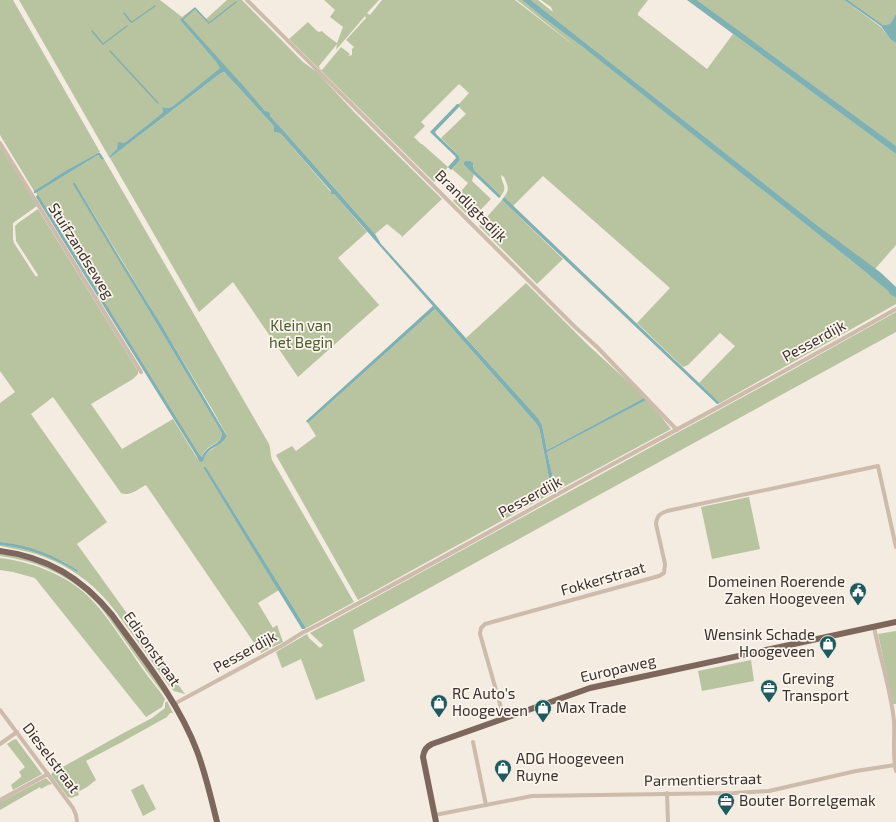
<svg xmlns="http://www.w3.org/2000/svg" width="896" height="822" font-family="'Exo 2',sans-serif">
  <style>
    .green { fill: #b8c4a0; fill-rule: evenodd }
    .water { fill: #7fb0b2 }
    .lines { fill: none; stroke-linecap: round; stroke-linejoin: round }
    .stream { stroke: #7fb0b2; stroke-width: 1.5 }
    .street { stroke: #cdbbac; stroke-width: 4 }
    .primary { stroke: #7d675c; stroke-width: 6 }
    .labels { text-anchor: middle; stroke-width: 3.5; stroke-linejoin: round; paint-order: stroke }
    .street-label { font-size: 15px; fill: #3b302b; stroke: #fbf5ee }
    .park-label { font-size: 15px; fill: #4a5a2e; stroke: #fbf5ee }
    .poi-label { font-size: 15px; fill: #3b302b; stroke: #fbf5ee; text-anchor: start }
  </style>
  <rect width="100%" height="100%" fill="#f4ebe1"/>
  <!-- green -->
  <g class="green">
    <path d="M0 0H13L100 152 65 171 34 191 0 135Z"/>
    <path d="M19 0H160L182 17 194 8 206 19 227 0H242L303 62 317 72 356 114 442 199 401 238 402 236 387 224 375 234 283 130 265 111 224 65 173 106 169 108 162 107 163 112 161 114 127 141 123 143H121L115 152 109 157ZM182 19 220 61 217 63 180 20Z"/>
    <path d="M324 0H379L367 13 370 15 382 0H515L580 50 517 0H522L545 19 586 49 873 278 896 298V304L720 403 699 383 735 346 720 333 688 365 683 367 637 323 670 288 543 176 513 206 504 197C511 188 507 185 504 177L501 175C502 185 508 186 501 196L474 170V165H464L474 174 472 181 491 199 472 219 453 201 468 183 452 169 460 160 459 156 441 138 466 114 459 107V104L469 93 459 84 421 122 425 126 414 137 421 144H422L448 167 434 182 289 39 308 22 317 31 319 32 322 31 326 35 337 43 343 27 330 17 335 10ZM365 16 366 18 346 40 354 47 352 49V55L348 56 350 54 341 47 322 70 320 69 319 66 337 44 336 50Z"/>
    <path d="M531 0H538L553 12 551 7 541 0H648L638 13V15L707 69 733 34 896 154V245L875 269 851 252Z"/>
    <path d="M697 0H844L881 27 890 39 896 43V146Z"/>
    <path d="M848 0H896V14L890 24 883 25Z"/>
    <path d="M223 72 226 74 272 124 274 127V132L279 133 281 134 331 192V194H334L367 232 338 258 379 305 298 377 233 282 199 312 110 158 221 73Z"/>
    <path d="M0 146 37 206 13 223V239L14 243 36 277 38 275 16 241 15 226 18 223 38 209 138 371V374L133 379 91 404 122 449 173 419 199 461 207 453 222 442 227 436 212 409 75 183 140 296 222 433C221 446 206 443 202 457L199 454C145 368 92 282 38 196L36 193 98 155 102 160 104 159 269 444C271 449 270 455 272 460L354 602 306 628 206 467H205L204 469 279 590 258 603 273 628 277 625 283 642 261 653 146 485C138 489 130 497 121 493L53 397 31 414 107 522 77 544 185 694 174 691 169 686C155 666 141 646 127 627 121 619 115 610 108 602 91 582 69 566 44 557 30 551 15 549 0 546V545C29 548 52 557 77 572L79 571 64 562 12 544 0 542V403L15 392 0 371Z"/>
    <path d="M502 200 563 259 537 284 479 226Z"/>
    <path d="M526 283 589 346 647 399 671 429 556 491 547 452 645 400 644 398 547 450 542 425 538 418 466 338Z"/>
    <path d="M435 309 535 422 539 428 541 437 552 493 358 600 276 455 292 446 296 451 316 436 308 423Z"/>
    <path d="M896 312V332L353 630 365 681 316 700 301 659 282 668 276 652 307 634 309 638 320 648 323 645 310 633 776 379Z"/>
    <path d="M749 497 760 549 712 559 701 507Z"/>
    <path d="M0 554 8 555 39 562 59 571 80 585 101 605 132 646 162 690 166 697C151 678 137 658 123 638 112 623 102 607 89 595 64 573 33 560 0 556Z"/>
    <path d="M0 558C31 562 62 573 86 594 104 611 118 634 133 655 138 663 144 671 150 679 155 686 161 692 165 699L162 707 146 717 35 578 13 572 0 570Z"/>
    <path d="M896 631V704H893L878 634Z"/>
    <path d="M751 660 754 681 702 691 698 671Z"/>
    <path d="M167 701 173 713H170L167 717 122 742 86 761 96 780 87 787 78 792 79 795 71 798 68 797 51 775 52 773 118 736 152 718 165 708V703Z"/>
    <path d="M16 739 42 774 13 790 11 785 21 777V775L19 772 25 767 7 744 13 740Z"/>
    <path d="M46 778 52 784 48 785 41 789 40 787 0 810V802Z"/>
    <path d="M143 784 156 809 143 816 131 790Z"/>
  </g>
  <!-- water -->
  <g class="water">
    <path d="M522 0H531L818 226 880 272 896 287V298L890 294 888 291 863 270 583 47 545 19Z"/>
    <path d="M687 0H697L888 140 896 146V154Z"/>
    <path d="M844 0H848L883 25 890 24 896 14V43L890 39 881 26Z"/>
    <path d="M182 18 248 91 265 111 269 112 270 114V116L283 130 375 234 381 244 538 418 542 425 547 450 644 398 646 400 547 452 556 491 552 493 541 437 539 428 535 422 435 309 308 423 306 421 433 306 334 194H331V191L281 134 279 133 274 132V127L272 124 226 74 224 72 221 73 110 158 109 157 117 149 118 142 123 143 127 141 161 114 163 112 162 107 169 108 173 106 220 68 217 63 180 20Z"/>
    <path d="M457 104H458L460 105 458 108 435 132 436 134 459 156 460 160 451 170 448 167 456 158 455 156 430 132Z"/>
    <path d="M98 153H100L104 159 102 160 98 155 36 193H34V191L65 171Z"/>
    <path d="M465 161H470L473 163 474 170 501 196 499 198 464 165V163Z"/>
    <path d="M73 183H75L121 260 162 326 225 433 227 436C221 446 213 446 207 453 204 456 204 460 202 462L199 461 196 455 36 197 37 195H38L199 454 202 457C207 444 221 446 222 433L73 184Z"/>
    <path d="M504 197 720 403 717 404 502 200Z"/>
    <path d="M204 467H206L306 628 304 629H302L204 469Z"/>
    <path d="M0 542C29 545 54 555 79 571L77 572C52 557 29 548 0 545Z"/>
  </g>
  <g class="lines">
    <!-- stream -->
    <g class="stream">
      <path d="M124 13 131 22H132L155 6"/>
      <path d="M183 19 195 8 209 23 236 2"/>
      <path d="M92 31 103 44 127 26"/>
      <path d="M110 51 158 103"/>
    </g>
    <!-- street -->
    <g class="street">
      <path d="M247 0 574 326 597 347 677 430"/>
      <path d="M0 143 141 372"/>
      <path d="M874 627C880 658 891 690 894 721 895 738 892 755 896 771"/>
      <path d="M174 704 283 645 302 633 318 625C404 579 490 532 576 484 683 426 790 369 896 309"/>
      <path d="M0 710 73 808 76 815 77 822"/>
      <path d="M504 718 480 634 481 628 485 624 659 576 664 573 665 564 656 524C657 516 659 514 667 511L878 466 896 547"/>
      <path d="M473 742 486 805"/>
      <path d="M0 744 17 732"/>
      <path d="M667 793 668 822"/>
      <path d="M0 800 48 774"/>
      <path d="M435 815 532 796 734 793 769 791 856 771 895 765"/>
    </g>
    <!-- primary -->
    <g class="primary">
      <path d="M0 551C47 557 82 578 112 615 143 658 178 701 197 751 206 775 211 798 217 822"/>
      <path d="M436 822 423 757C424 750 426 747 432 744L590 688 896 622"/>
    </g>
  </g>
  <!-- icons -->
  <defs>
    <g id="civic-pin" transform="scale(0.9)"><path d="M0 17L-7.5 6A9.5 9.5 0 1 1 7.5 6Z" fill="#1f5a5e" stroke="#fbf5ee"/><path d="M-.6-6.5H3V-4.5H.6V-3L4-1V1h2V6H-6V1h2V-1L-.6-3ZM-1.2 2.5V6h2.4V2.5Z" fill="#fff"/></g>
    <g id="shop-pin" transform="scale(0.9)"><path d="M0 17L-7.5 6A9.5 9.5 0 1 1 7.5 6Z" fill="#1f5a5e" stroke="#fbf5ee"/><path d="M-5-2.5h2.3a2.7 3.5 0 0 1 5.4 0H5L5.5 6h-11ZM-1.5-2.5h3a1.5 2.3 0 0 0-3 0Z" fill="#fff"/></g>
    <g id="office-pin" transform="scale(0.9)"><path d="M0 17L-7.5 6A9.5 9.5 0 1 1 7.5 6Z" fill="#1f5a5e" stroke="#fbf5ee"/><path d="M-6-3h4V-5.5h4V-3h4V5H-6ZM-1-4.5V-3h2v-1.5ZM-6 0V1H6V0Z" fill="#fff"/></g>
  </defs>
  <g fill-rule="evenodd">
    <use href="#civic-pin" x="858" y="591"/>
    <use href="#shop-pin" x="828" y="644"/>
    <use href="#office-pin" x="769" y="688"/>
    <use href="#shop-pin" x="439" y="703"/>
    <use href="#shop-pin" x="543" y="708"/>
    <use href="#shop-pin" x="503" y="768"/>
    <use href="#office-pin" x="726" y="801"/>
  </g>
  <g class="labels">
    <!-- street labels -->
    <g class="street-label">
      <text transform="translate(471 206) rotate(45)" y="5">Brandligtsdijk</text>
      <text transform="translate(81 251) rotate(58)" y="5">Stuifzandseweg</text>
      <text transform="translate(814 341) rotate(-29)" y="5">Pesserdijk</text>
      <text transform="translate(530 497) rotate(-29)" y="5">Pesserdijk</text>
      <text transform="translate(603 579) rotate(-16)" y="5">Fokkerstraat</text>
      <text transform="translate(152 649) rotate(55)" y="5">Edisonstraat</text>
      <text transform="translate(245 652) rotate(-29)" y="5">Pesserdijk</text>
      <text transform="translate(618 669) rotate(-13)" y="5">Europaweg</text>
      <text transform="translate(51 758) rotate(53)" y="5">Dieselstraat</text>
      <text transform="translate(703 780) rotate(-1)" y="5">Parmentierstraat</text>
    </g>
    <!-- park labels -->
    <g class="park-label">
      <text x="301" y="331">Klein van<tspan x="301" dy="17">het Begin</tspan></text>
    </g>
    <!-- poi labels -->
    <g class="poi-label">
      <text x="845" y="587" text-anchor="end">Domeinen Roerende<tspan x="845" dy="17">Zaken Hoogeveen</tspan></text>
      <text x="815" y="640" text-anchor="end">Wensink Schade<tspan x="815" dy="17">Hoogeveen</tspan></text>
      <text x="782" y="684">Greving<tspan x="782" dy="17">Transport</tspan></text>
      <text x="452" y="699">RC Auto's<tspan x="452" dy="17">Hoogeveen</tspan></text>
      <text x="556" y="713">Max Trade</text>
      <text x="516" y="764">ADG Hoogeveen<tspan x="516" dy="17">Ruyne</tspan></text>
      <text x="739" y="806">Bouter Borrelgemak</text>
    </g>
  </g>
</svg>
